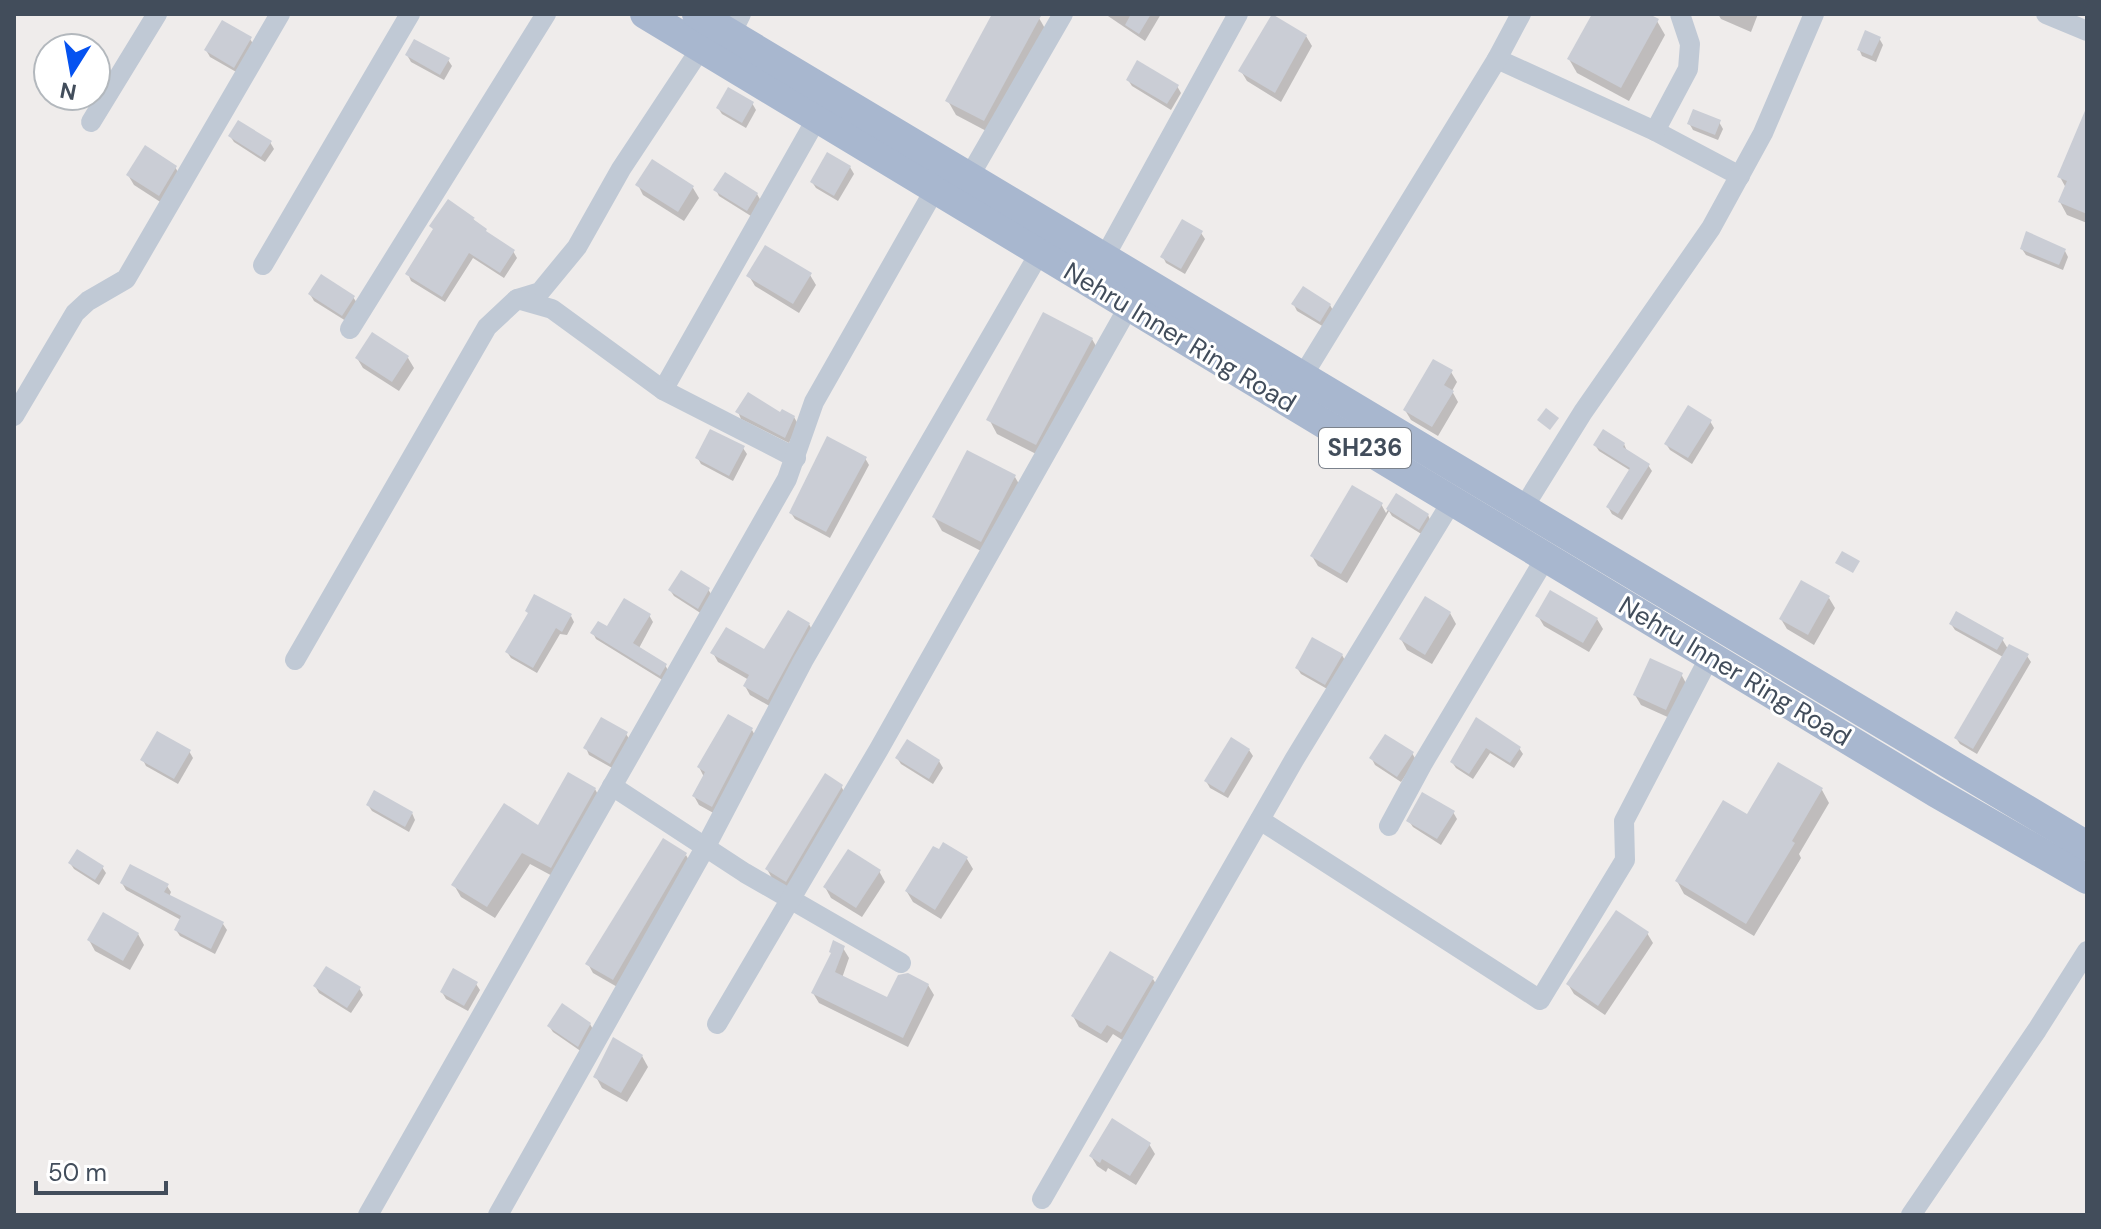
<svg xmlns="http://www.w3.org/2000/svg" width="2101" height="1229" font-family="'DM Sans',sans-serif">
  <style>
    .shadow { fill: #0003 }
    .building { fill: #cacdd5 }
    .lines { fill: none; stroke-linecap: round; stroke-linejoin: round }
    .minor { stroke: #c0c9d5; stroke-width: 20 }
    .primary { stroke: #a8b7cf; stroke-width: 30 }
    .labels { text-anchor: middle; stroke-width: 6; stroke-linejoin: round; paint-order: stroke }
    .shield { fill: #fff; stroke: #7b828c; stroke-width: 2 }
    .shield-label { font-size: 24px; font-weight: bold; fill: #424d5b }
    .street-label { font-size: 26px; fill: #424d5b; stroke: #fff }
  </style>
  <rect width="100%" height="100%" fill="#efeceb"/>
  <!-- shadow -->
  <g class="shadow">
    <path d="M994 14H1032L1039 18 1047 32 992 134 956 115 948 101Z"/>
    <path d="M1105 14H1161L1145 41Z"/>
    <path d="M1594 14H1645L1657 21 1665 35 1629 101 1577 73 1569 59Z"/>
    <path d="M1718 14H1758L1751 32 1721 19Z"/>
    <path d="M1306 36 1312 46 1281 102 1247 81 1241 71Z"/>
    <path d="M1879 38 1883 45 1876 62 1862 56 1859 49Z"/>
    <path d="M250 39 254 45 238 73 210 57 206 50Z"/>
    <path d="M407 55 448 60 452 66 444 80 411 62Z"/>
    <path d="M1128 80 1177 86 1181 93 1171 110 1132 86Z"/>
    <path d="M752 103 756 110 746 128 722 114 718 108Z"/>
    <path d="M1719 122 1723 129 1718 140 1693 130 1689 123Z"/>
    <path d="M2087 122V223L2067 215 2060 202 2066 188 2060 177Z"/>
    <path d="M230 136 270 142 274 149 265 162 234 142Z"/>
    <path d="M175 167 181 177 165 205 134 185 128 175Z"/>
    <path d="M850 167 854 174 838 201 816 188 812 182Z"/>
    <path d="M638 185 693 188 699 198 684 221 643 195Z"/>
    <path d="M716 190 757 194 761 201 751 216 719 196Z"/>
    <path d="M473 219 488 235 513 251 517 258 504 278 473 258 445 302 411 281 408 274Z"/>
    <path d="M1201 233 1205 239 1185 274 1166 263 1163 257Z"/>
    <path d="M2022 249 2065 251 2068 257 2063 270 2026 255Z"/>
    <path d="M810 275 816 285 799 313 755 286 749 276Z"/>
    <path d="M310 294 353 297 357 303 346 321 314 301Z"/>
    <path d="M1294 305H1330L1334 312 1324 327 1297 311Z"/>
    <path d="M372 334 408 358 414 368 399 391 363 368 357 358Z"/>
    <path d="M1092 339 1100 353 1044 458 997 434 989 419Z"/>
    <path d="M1451 372 1457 382 1452 391 1458 402 1438 436 1411 420 1405 410Z"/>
    <path d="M738 412 781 414 794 417 798 424 789 443 741 419Z"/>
    <path d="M1710 421 1714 428 1692 464 1670 450 1666 444Z"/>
    <path d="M1624 444 1627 451 1648 465 1652 471 1622 520 1612 514 1608 507 1631 471 1599 451 1595 445Z"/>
    <path d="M743 448 747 454 733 481 701 464 697 457Z"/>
    <path d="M865 458 869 465 830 538 795 519 791 513Z"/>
    <path d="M1015 477 1023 491 989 555 942 531 934 517Z"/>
    <path d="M1396 496 1428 515 1431 522 1423 535 1392 516 1389 511 1347 583 1318 566 1312 556 1381 504 1386 513Z"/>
    <path d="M708 589 712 596 702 614 674 596 670 590Z"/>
    <path d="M1829 598 1835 608 1814 645 1787 629 1781 619Z"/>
    <path d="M1450 613 1456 624 1432 664 1407 650 1401 639Z"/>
    <path d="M649 615 653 622 638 650 665 665 669 672 664 681 596 639 593 633Z"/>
    <path d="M571 616 574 622 567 635 560 634 537 673 511 658 507 652Z"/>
    <path d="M1538 616 1597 619 1603 629 1589 652 1544 626Z"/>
    <path d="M809 624 814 634 773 708 750 695 745 686 749 680 718 662 713 653 765 652Z"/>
    <path d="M1951 624 2002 639 2008 649 2027 656 2031 662 1977 754 1960 744 1956 738 2003 657 1955 630Z"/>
    <path d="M1342 655 1346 662 1329 690 1301 674 1297 668Z"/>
    <path d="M1681 674 1687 685 1672 719 1641 705 1635 695Z"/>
    <path d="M752 730 757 739 717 815 699 805 694 796 704 777 699 767Z"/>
    <path d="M626 734 630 740 614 769 589 755 586 748Z"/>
    <path d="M1469 736 1519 748 1523 754 1514 768 1490 753 1473 779 1456 768 1452 762Z"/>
    <path d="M1249 750 1253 756 1228 798 1210 788 1206 781Z"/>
    <path d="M189 751 193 758 178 784 146 766 143 760Z"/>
    <path d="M1412 753 1416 760 1401 782 1375 765 1372 759Z"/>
    <path d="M897 758 939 761 943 768 933 784 901 764Z"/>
    <path d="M1778 764 1822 790 1829 803 1799 854 1801 858 1754 936 1684 894 1677 881 1748 817Z"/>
    <path d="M841 786 847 797 792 891 773 880 767 869Z"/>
    <path d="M595 789 602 802 558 879 530 864 495 918 461 897 454 885Z"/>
    <path d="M368 805 412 813 415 820 409 832 372 811Z"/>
    <path d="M1453 812 1457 819 1441 845 1413 827 1409 821Z"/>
    <path d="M944 845 967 859 973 869 941 919 913 902 907 892Z"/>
    <path d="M686 855 691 864 619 988 593 973 588 964Z"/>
    <path d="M70 863 102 867 106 873 99 885 74 869Z"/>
    <path d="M879 871 885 882 862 917 831 898 825 887Z"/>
    <path d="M122 883 167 886 171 892 169 897 223 924 227 930 215 954 180 936 176 930 181 920 126 890Z"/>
    <path d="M1647 933 1653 943 1605 1015 1574 994 1568 984Z"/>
    <path d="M138 934 144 945 130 970 95 951 89 940Z"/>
    <path d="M843 948 849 958 842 978 888 1000 928 985 934 995 908 1047 819 1003 813 993Z"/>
    <path d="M1153 979 1159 989 1127 1043 1113 1034 1107 1043 1079 1027 1073 1016Z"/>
    <path d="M476 984 480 990 468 1011 446 999 442 992Z"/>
    <path d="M315 986 359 988 363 995 351 1013 319 993Z"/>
    <path d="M590 1024 594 1031 582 1052 553 1032 549 1026Z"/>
    <path d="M642 1056 648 1067 627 1102 602 1088 596 1077Z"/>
    <path d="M1149 1144 1155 1154 1136 1185 1108 1168 1106 1172 1097 1166 1091 1156Z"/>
  </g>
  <!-- building -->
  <g class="building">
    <path d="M992 14H1042L984 121 945 101Z"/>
    <path d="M1131 14H1151L1139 34 1125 25Z"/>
    <path d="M1272 14 1307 35 1275 93 1238 71Z"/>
    <path d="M1592 14H1649L1659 19 1621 88 1567 59Z"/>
    <path d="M222 20 252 37 234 68 204 50Z"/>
    <path d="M1865 30 1881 37 1872 56 1857 50Z"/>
    <path d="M414 39 450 58 440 75 405 55Z"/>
    <path d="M1137 60 1179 85 1167 104 1126 80Z"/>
    <path d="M728 87 754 102 742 123 716 108Z"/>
    <path d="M2087 106V214L2058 202 2067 181 2057 177Z"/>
    <path d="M1693 109 1721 120 1715 135 1687 124Z"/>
    <path d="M238 120 272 141 261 157 228 136Z"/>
    <path d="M145 145 177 166 159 196 126 175Z"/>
    <path d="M827 152 851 166 834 196 810 182Z"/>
    <path d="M652 159 694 186 678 212 635 185Z"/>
    <path d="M725 172 758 193 747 211 713 190Z"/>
    <path d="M448 199 475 218 473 219 487 229 486 231 515 250 500 273 469 253 442 297 405 274 433 229 429 226Z"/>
    <path d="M1182 219 1203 231 1181 269 1160 257Z"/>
    <path d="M2026 231 2066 249 2059 265 2020 249Z"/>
    <path d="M765 245 812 273 793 304 746 276Z"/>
    <path d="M321 274 355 296 342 316 308 294Z"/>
    <path d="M1303 286 1331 304 1320 322 1291 304Z"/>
    <path d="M1043 312 1093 338 1036 445 986 420Z"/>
    <path d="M372 332 409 356 392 382 355 358Z"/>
    <path d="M1433 359 1453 370 1444 385 1454 391 1432 427 1403 410Z"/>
    <path d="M748 392 780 412 782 409 795 416 785 438 735 412Z"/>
    <path d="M1688 405 1712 420 1688 458 1664 444Z"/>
    <path d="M1546 408 1559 418 1550 430 1537 420Z"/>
    <path d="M710 429 745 446 729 476 695 458Z"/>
    <path d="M1603 429 1625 443 1623 447 1650 464 1618 514 1606 507 1630 468 1593 445Z"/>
    <path d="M827 436 867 457 826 532 789 513Z"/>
    <path d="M967 450 1016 475 981 542 932 517Z"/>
    <path d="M1352 485 1383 503 1341 574 1310 556Z"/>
    <path d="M1396 493 1429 514 1419 530 1386 509Z"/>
    <path d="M1842 551 1860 561 1853 573 1835 563Z"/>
    <path d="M681 570 710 588 698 609 668 590Z"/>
    <path d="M1801 580 1830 596 1808 635 1779 619Z"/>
    <path d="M1550 590 1598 618 1583 643 1535 616Z"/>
    <path d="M534 594 572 614 562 632 556 628 533 668 505 652 528 613 525 611Z"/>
    <path d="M1425 596 1451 612 1425 655 1399 639Z"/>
    <path d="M624 598 651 614 633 643 667 664 660 676 590 633 598 621 607 626Z"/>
    <path d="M788 610 810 623 768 700 743 686 749 675 710 653 726 627 764 649Z"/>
    <path d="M1956 611 2004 638 1997 650 1949 624Z"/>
    <path d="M1312 637 1343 654 1325 685 1295 668Z"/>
    <path d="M2009 644 2029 654 1973 749 1954 738Z"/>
    <path d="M1650 658 1683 673 1666 710 1633 695Z"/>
    <path d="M728 714 753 728 712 807 692 796 705 772 697 767Z"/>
    <path d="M601 717 628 732 610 764 583 748Z"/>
    <path d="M1476 717 1521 747 1510 763 1486 748 1469 774 1450 762Z"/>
    <path d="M157 731 191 750 174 779 140 760Z"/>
    <path d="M1385 734 1414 752 1397 777 1369 758Z"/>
    <path d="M1231 737 1250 749 1224 793 1204 781Z"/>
    <path d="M907 739 940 760 929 779 895 758Z"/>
    <path d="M1778 762 1823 788 1792 841 1795 843 1746 924 1675 881 1723 800 1747 814Z"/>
    <path d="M568 772 596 788 551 868 522 853 487 907 451 885 504 803 538 825Z"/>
    <path d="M825 773 843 785 786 882 765 869Z"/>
    <path d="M374 790 413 812 405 827 366 805Z"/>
    <path d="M1422 792 1455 811 1437 839 1406 821Z"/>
    <path d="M663 838 687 853 613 980 585 964Z"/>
    <path d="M943 842 968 857 935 910 905 891 933 846 939 849Z"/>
    <path d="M77 849 104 866 95 880 68 863Z"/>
    <path d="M848 849 881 870 856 908 823 887Z"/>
    <path d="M130 864 169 884 164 892 224 922 211 949 174 930 181 916 120 883Z"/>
    <path d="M1616 910 1649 932 1598 1006 1566 984Z"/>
    <path d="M103 912 139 933 123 961 87 940Z"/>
    <path d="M833 940 845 946 835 972 887 997 898 975 908 973 929 984 903 1038 811 993 831 953 829 952Z"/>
    <path d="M1110 951 1154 977 1121 1033 1107 1025 1101 1034 1071 1016Z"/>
    <path d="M326 966 361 987 347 1008 313 986Z"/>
    <path d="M453 968 478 982 464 1006 440 992Z"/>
    <path d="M562 1003 591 1023 578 1047 547 1026Z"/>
    <path d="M613 1037 643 1055 621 1093 593 1077Z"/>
    <path d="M1112 1118 1151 1143 1130 1176 1102 1159 1100 1163 1089 1156Z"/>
  </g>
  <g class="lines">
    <!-- minor -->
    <g class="minor">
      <path d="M2046 14 2087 31"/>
      <path d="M731 34 741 14"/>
      <path d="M1497 59 1655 131 1740 176"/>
      <path d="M91 122 157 14"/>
      <path d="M1655 131 1688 69 1690 44 1680 14"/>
      <path d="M969 177 1063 14"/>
      <path d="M1104 258 1238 14"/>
      <path d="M263 265 410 14"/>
      <path d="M517 299 540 292 577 247 621 169 701 48"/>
      <path d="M350 329 546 14"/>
      <path d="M1302 377 1497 59 1521 14"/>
      <path d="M663 390 817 118"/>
      <path d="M14 416 75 313 88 301 126 279 280 14"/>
      <path d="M1522 510 1583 412 1711 228 1763 133 1814 14"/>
      <path d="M295 660 487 327 517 299 552 309 663 390 796 458"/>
      <path d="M612 786 745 873 901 963"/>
      <path d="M1260 820 1540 1000 1625 860 1624 821 1710 656"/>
      <path d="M1389 826 1423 763 1546 557"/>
      <path d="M717 1024 879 749 1129 306"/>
      <path d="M1042 1199 1294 760 1452 501"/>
      <path d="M368 1215 787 479 814 402 935 189"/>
      <path d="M498 1215 706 846 803 661 1040 252"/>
      <path d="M1911 1215 2037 1030 2087 951"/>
    </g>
    <!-- primary -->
    <g class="primary">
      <path d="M645 14 1935 792 2087 879"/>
      <path d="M697 14 2087 846"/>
    </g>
  </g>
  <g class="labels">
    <!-- shield labels -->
    <rect class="shield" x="1319" y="428" width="92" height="40" rx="6"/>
    <g class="shield-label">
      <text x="1365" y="456">SH236</text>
    </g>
    <!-- street labels -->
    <g class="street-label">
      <text transform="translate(1180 337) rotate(31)" y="9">Nehru Inner Ring Road</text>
      <text transform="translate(1735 671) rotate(31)" y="9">Nehru Inner Ring Road</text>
    </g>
  </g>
  <!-- border -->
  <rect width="2101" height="1229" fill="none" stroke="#424d5b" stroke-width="32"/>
  <!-- north arrow -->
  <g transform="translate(72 72) rotate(191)"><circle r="38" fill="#ffffff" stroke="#b3b8bd" stroke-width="2"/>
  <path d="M0-6L14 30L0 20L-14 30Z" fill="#0552f0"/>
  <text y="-12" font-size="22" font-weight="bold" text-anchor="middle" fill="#424d5b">N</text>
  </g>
  <!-- scale -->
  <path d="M36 1181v12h130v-12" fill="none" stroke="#424d5b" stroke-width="4"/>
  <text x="48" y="1181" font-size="24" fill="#424d5b" stroke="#ffffff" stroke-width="6" paint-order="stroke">50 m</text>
</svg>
